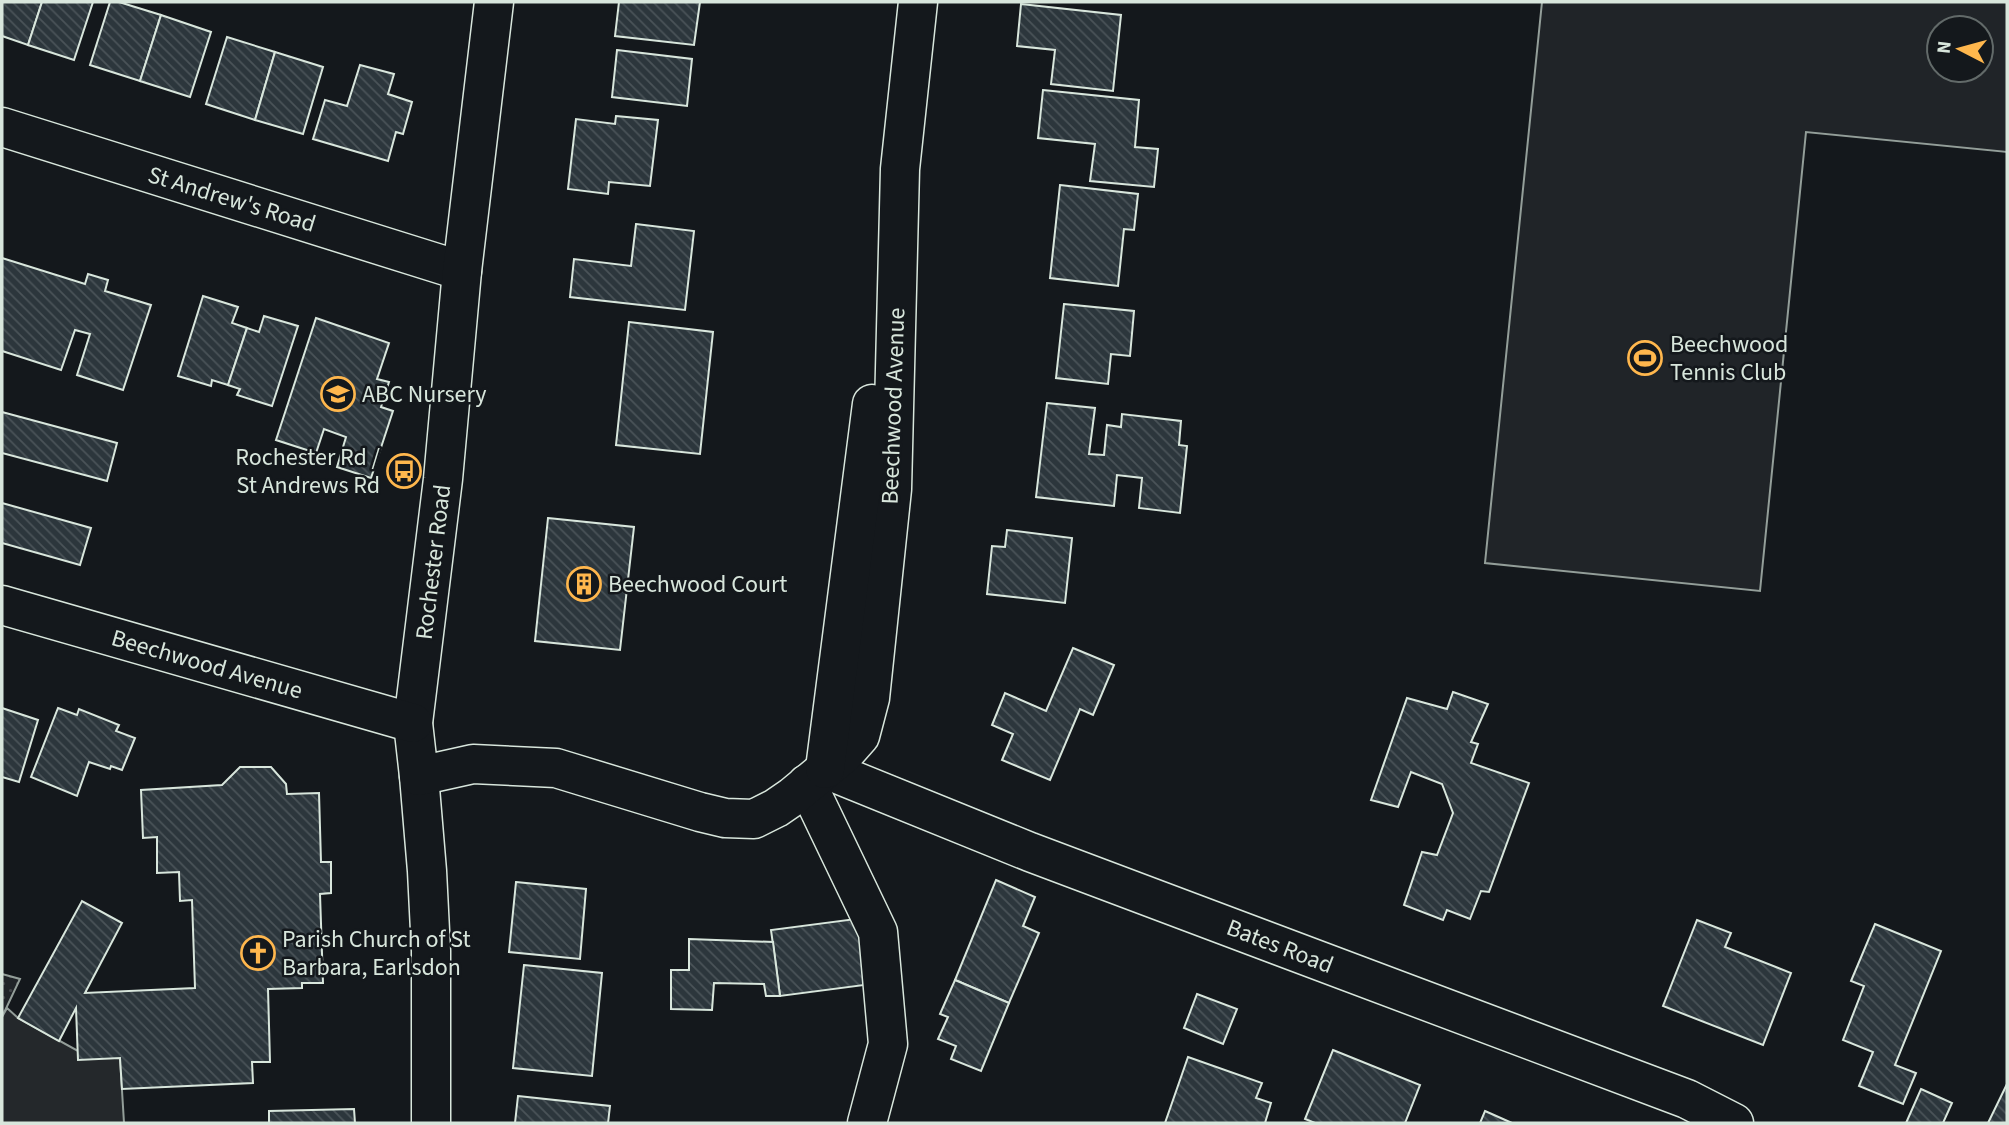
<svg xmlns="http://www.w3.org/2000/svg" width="2009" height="1125" font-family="'Source Sans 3',sans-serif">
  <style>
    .grass { fill: #202428; stroke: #939e99; stroke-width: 2; fill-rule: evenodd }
    .garden { fill: url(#garden-dots); stroke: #939e99; stroke-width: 2 }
    .parking { fill: #24282b; stroke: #939e99; stroke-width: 2 }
    .building { fill: url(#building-back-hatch); stroke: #d8e6dc; stroke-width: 2 }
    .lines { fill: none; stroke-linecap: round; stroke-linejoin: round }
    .minor-casing { stroke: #d8e6dc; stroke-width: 41 }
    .tertiary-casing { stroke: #d8e6dc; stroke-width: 41 }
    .minor { stroke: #14181c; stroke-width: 38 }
    .tertiary { stroke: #14181c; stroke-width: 38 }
    .labels { text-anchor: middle; stroke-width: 5; stroke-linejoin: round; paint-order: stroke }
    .street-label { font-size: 24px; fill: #d8e6dc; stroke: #14181c }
    .poi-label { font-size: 24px; fill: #d8e6dc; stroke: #14181c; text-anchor: start }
  </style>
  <defs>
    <pattern id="garden-dots" width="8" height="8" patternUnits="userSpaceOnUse" patternTransform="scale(1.75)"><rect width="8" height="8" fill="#202428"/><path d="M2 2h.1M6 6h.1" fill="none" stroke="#404447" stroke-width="1.8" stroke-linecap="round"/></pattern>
    <pattern id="building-back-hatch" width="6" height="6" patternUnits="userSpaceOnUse" patternTransform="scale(1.75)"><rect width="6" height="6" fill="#2c363c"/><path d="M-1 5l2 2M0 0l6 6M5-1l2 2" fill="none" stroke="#4a5358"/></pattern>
  </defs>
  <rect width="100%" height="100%" fill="#14181c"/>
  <!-- grass -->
  <path class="grass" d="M1542 2H2007V152L1806 132 1760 591 1485 563ZM1981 28V70H1939V28Z"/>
  <!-- garden -->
  <path class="garden" d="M2 974 20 979 2 1017Z"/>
  <!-- parking -->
  <path class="parking" d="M7 1008 18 1018 78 1051 120 1058 124 1123H2V1017Z"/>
  <!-- building -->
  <g class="building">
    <path d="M2 2H42L28 45 2 36Z"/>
    <path d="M42 2H93L74 60 28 45Z"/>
    <path d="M110 2H119L161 15 140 81 90 65Z"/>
    <path d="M619 2H700L694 45 615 36Z"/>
    <path d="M1021 4 1121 15 1113 91 1051 84 1055 50 1017 46Z"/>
    <path d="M161 15 211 32 190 97 140 81Z"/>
    <path d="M227 37 275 52 255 120 206 104Z"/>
    <path d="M617 50 692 59 687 106 612 97Z"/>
    <path d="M275 52 323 67 303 134 255 120Z"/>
    <path d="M360 65 394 74 388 94 412 102 403 134 396 132 388 161 313 139 325 100 347 106Z"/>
    <path d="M1043 90 1139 100 1135 147 1158 149 1154 187 1090 181 1095 144 1038 138Z"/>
    <path d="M616 116 658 120 650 186 609 182 608 194 568 189 576 119 615 124Z"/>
    <path d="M1060 185 1138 194 1134 230 1124 229 1118 286 1050 278Z"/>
    <path d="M636 224 694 231 685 310 570 297 574 259 631 266Z"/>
    <path d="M2 258 85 284 88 274 108 280 105 291 151 305 123 390 77 375 90 334 75 330 61 370 2 351Z"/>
    <path d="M203 296 238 307 232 323 247 328 228 385 212 380 211 386 178 376Z"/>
    <path d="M1064 304 1134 311 1130 356 1111 354 1108 384 1056 378Z"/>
    <path d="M264 316 298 326 272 406 237 395 240 389 228 385 247 328 259 332Z"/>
    <path d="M316 318 389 343 377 379 389 382 381 407 393 411 371 478 337 467 346 437 324 429 316 453 276 440Z"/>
    <path d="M629 322 713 332 700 454 616 445Z"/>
    <path d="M1047 403 1095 408 1089 454 1104 455 1107 425 1121 427 1122 414 1181 421 1179 445 1187 446 1180 513 1139 508 1142 478 1117 475 1114 506 1036 497Z"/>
    <path d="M2 412 117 443 107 481 2 453Z"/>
    <path d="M2 503 91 528 80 565 2 543Z"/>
    <path d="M548 518 634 527 620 650 535 641Z"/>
    <path d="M1007 530 1072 538 1065 603 987 594 992 546 1005 547Z"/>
    <path d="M1073 648 1114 665 1093 715 1080 709 1050 780 1002 760 1013 734 992 725 1005 693 1046 711Z"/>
    <path d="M1453 692 1488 704 1471 742 1478 744 1471 763 1529 783 1489 892 1481 891 1470 919 1447 910 1443 920 1404 905 1422 852 1437 855 1453 813 1442 784 1411 772 1398 807 1371 800 1407 698 1447 709Z"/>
    <path d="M2 708 38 720 19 782 2 777Z"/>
    <path d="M58 708 77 715 79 709 119 725 116 731 135 738 122 770 111 766 110 769 89 762 77 796 31 777Z"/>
    <path d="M240 767H271L286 784 287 794 319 793 321 862H331V893L320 894 323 983H302V988L268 989 270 1062H252L253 1083 122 1089 120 1058 78 1060 76 1008 59 1041 18 1018 82 901 122 923 85 993 195 988 192 900 180 901 179 872 157 873V837L143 838 141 790 222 785Z"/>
    <path d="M996 880 1035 897 1023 926 1039 933 1009 1003 955 980Z"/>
    <path d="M516 882 586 889 580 959 509 952Z"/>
    <path d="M863 918 872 984 780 996 771 930Z"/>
    <path d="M1697 920 1731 933 1725 947 1791 973 1763 1045 1663 1006Z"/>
    <path d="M1875 924 1941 951 1895 1065 1916 1073 1903 1104 1859 1086 1873 1052 1843 1040 1864 986 1851 981Z"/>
    <path d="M689 939 773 942 780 996H766L764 984 714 983 712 1010 671 1009V970H689Z"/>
    <path d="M524 965 602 973 592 1076 513 1068Z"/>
    <path d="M955 980 1009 1003 981 1071 951 1059 956 1046 938 1039 948 1017 940 1014Z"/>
    <path d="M1197 994 1237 1009 1223 1044 1184 1028Z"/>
    <path d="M1333 1050 1420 1085 1405 1123H1315L1305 1119Z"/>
    <path d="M1188 1057 1262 1083 1256 1098 1271 1103 1265 1123H1165Z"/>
    <path d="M2007 1084V1123H1988Z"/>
    <path d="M1921 1089 1952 1103 1943 1123H1906Z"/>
    <path d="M518 1096 610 1106 608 1123H515Z"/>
    <path d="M354 1109 355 1123H269V1111Z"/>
    <path d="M1485 1111 1512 1123H1480Z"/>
  </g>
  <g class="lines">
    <!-- minor casing -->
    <g class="minor-casing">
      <g id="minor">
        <path d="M2 127 462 271"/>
        <path d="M825 769 1030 852 1687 1099 1734 1123"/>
        <path d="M419 776 427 871 431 951V1123"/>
        <path d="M807 784 878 932 888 1044 867 1123"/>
      </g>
    </g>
    <!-- tertiary casing -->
    <g class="tertiary-casing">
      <g id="tertiary">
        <path d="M494 2 462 271 443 479 413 723 419 776 473 764 556 768 700 812 725 818 754 819 776 808 792 797 844 754 860 736 870 698 892 489 900 169 918 2"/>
        <path d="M2 605 413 723"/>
        <path d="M825 769 872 404"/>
      </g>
    </g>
    <!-- minor -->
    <use href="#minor" class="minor"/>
    <!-- tertiary -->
    <use href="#tertiary" class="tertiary"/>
  </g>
  <!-- icons -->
  <defs>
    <g id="stadium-ring" transform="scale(1.75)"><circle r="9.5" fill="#14181c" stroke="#ffb74d" stroke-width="1.5"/><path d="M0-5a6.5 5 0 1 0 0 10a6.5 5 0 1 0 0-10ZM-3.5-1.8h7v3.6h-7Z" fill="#ffb74d"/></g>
    <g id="school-ring" transform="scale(1.75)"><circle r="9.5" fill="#14181c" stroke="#ffb74d" stroke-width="1.5"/><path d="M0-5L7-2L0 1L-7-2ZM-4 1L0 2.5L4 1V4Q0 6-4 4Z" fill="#ffb74d"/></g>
    <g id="bus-ring" transform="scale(1.75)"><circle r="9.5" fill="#14181c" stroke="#ffb74d" stroke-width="1.5"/><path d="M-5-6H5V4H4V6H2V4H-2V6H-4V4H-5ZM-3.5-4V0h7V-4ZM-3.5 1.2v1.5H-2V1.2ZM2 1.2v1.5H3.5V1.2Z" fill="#ffb74d"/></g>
    <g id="building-ring" transform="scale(1.75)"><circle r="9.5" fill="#14181c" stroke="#ffb74d" stroke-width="1.5"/><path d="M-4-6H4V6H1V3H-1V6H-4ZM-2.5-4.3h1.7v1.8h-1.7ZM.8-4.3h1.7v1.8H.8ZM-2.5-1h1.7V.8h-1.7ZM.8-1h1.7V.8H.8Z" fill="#ffb74d"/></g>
    <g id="church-ring" transform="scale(1.75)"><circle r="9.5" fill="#14181c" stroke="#ffb74d" stroke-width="1.5"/><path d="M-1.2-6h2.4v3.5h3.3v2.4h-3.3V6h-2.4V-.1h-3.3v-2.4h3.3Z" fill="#ffb74d"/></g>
  </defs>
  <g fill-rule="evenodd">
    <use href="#stadium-ring" x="1645" y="358"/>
    <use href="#school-ring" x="338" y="394"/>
    <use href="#bus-ring" x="404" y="471"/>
    <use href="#building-ring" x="584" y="584"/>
    <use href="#church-ring" x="258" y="953"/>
  </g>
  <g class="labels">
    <!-- street labels -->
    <g class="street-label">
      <text transform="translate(232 199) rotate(17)" y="8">St Andrew's Road</text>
      <text transform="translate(893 406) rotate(-88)" y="8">Beechwood Avenue</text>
      <text transform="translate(433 562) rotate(-83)" y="8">Rochester Road</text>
      <text transform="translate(207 664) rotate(16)" y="8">Beechwood Avenue</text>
      <text transform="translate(1280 946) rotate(21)" y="8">Bates Road</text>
    </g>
    <!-- poi labels -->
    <g class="poi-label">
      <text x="1670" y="352">Beechwood<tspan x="1670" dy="28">Tennis Club</tspan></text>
      <text x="362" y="402">ABC Nursery</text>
      <text x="380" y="465" text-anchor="end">Rochester Rd /<tspan x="380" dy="28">St Andrews Rd</tspan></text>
      <text x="608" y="592">Beechwood Court</text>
      <text x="282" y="947">Parish Church of St<tspan x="282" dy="28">Barbara, Earlsdon</tspan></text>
    </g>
  </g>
  <!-- border -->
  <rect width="2009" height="1125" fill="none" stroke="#d8e6dc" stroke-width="7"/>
  <!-- north arrow -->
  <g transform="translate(1960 49) rotate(276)"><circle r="33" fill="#14181c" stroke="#626a69" stroke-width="2"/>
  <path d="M0-5L12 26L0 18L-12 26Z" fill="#ffb74d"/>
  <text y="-10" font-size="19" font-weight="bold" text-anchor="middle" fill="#d8e6dc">N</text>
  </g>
</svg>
